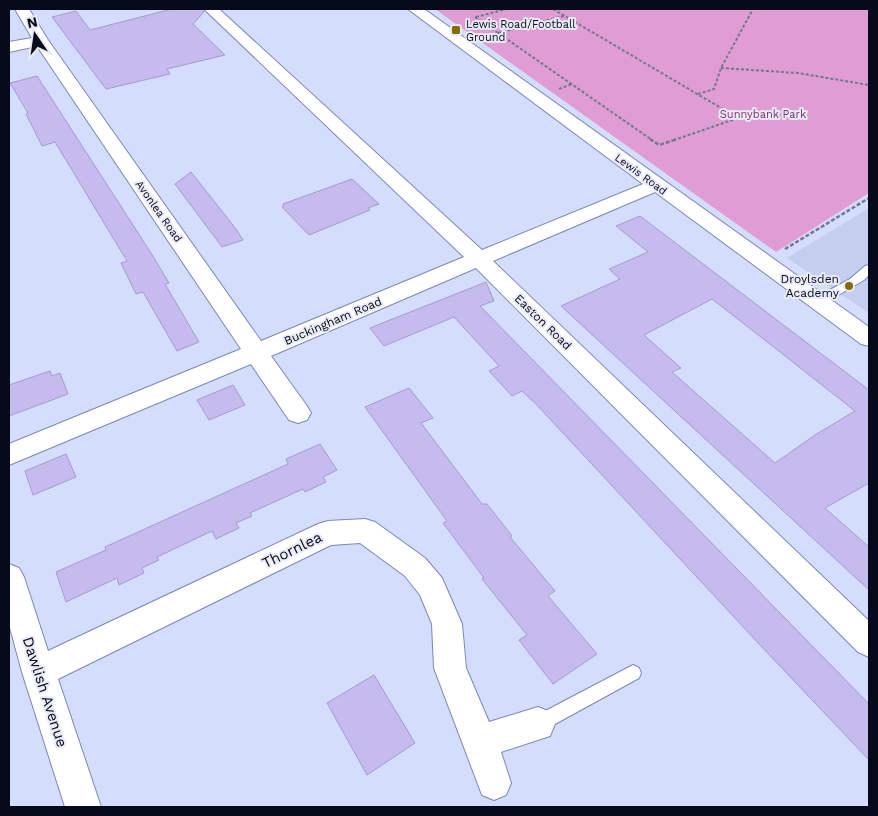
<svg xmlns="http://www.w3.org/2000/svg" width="878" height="816" font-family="'Work Sans',sans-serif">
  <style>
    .built { fill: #c4ceef }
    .green { fill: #e09dd3 }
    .building { fill: #c5bbee; stroke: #a59bcd; fill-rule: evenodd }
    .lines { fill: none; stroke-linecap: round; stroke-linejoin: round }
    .lane-casing { stroke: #7b87b6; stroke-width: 2 }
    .street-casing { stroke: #7b87b6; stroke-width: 2 }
    .path-far1 { stroke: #727890; stroke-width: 2; stroke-dasharray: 3 2; stroke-linecap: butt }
    .path { stroke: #727890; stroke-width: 2.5; stroke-dasharray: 4 2; stroke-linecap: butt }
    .lane { fill: #fff; fill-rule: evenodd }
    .street { fill: #fff; fill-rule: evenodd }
    .poi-dot { fill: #846d09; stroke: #e8ebf5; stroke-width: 2 }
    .labels { text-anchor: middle; stroke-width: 4; stroke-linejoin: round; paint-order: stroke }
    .far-poi-label { font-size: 11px; fill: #070a1a; stroke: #e8ebf5; text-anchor: start }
    .far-park-label { font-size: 11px; fill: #833177; stroke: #e8ebf5 }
    .far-street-label { font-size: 11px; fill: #070a1a; stroke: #e8ebf5 }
    .poi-label { font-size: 12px; fill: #070a1a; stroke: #e8ebf5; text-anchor: end }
    .street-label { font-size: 12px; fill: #070a1a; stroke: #e8ebf5 }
    .near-street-label { font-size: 15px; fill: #070a1a; stroke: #e8ebf5 }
  </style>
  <rect width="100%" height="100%" fill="#d5ddfc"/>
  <!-- built -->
  <path class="built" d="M869 208V313L787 258Z"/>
  <!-- green -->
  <path class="green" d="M435 9H869V193L776 252Z"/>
  <!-- building -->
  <g class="building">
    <path d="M172 9H202L204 12 193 24 225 55 167 69 170 74 106 89 52 17 76 11 90 30Z"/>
    <path d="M37 76 151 253 169 283 165 284 199 342 177 351 143 292 136 294 121 263 127 261 55 142 42 146 26 114 28 113 10 83Z"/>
    <path d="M191 172 236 229 243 240 222 247 175 184Z"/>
    <path d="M352 179 379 204 368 208 370 210 309 235 282 207 284 206 283 204Z"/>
    <path d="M640 216 869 390V483L825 508 869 547V590L561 306 620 279 609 269 648 252 616 226ZM712 299 775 348 855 411 815 435 775 463 672 372 681 368 644 335Z"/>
    <path d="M486 282 494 301 480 306 869 704V760L759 644 536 404 522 391 512 396 489 371 499 366 454 317 384 346 370 328Z"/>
    <path d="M50 371 52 376 60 373 68 394 9 416V385Z"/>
    <path d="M233 385 245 405 209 420 197 400Z"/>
    <path d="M409 388 433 418 421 423 482 504H487L512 536 510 537 555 591 548 596 597 654 553 684 519 640 527 635 482 579 484 578 443 523 447 521 365 407Z"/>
    <path d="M320 444 337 470 323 477 326 482 305 492 303 489 250 513 252 516 236 523 239 528 216 539 212 531 157 557 159 560 142 568 144 573 119 585 117 578 66 602 56 572 106 550 105 547 288 464 286 459Z"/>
    <path d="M66 454 76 477 33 495 25 471Z"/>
    <path d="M374 675 415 743 367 775 327 703Z"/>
  </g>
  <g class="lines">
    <!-- lane casing -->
    <g class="lane-casing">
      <g id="lane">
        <path d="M869 265V275L864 280 823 304H815L813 301 815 298 850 279 865 266Z"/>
        <path d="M633 665 639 668 641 673 639 678 544 730 538 732 532 730 530 724 532 718Z"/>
      </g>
    </g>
    <!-- street casing -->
    <g class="street-casing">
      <g id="street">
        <path d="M15 9H29L48 40 261 341 464 257 204 9H219L482 250 643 184 408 9H424L869 327V346L861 344 655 192 493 261 869 621V657L858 652 476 268 271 356 307 406 311 413 307 420 298 423 289 420 251 364 9 465V444L241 349 37 46 9 52V42L32 38Z"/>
        <path d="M365 519 375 522 425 558 442 578 462 624 466 668 489 722 538 707 550 712 555 724 550 736 501 752 511 783 506 795 494 800 482 795 434 668 432 624 420 595 405 576 360 543 331 545 58 679 101 807H65L22 672 9 624V564L19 568 24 577 48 651 318 524 328 521Z"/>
      </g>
    </g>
    <!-- path-far1 -->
    <g class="path-far1">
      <path d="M553 9 738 118 674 140"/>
      <path d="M475 17 652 140"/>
      <path d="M476 17 507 9"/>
      <path d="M498 33 564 16"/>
      <path d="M721 68 798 73 869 85"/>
      <path d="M559 89 572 84"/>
      <path d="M698 94 714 89 721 68 753 9"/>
    </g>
    <!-- path -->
    <g class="path">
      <path d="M650 139 659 145 677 139"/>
      <path d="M785 249 869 198"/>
    </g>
    <!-- lane -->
    <use href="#lane" class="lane"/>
    <!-- street -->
    <use href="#street" class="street"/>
  </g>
  <!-- markers -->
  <g class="poi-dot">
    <rect x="451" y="25" width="10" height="10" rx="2.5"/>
    <circle cx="849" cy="286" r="5"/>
  </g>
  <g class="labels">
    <!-- far-poi labels -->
    <g class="far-poi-label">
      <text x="466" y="28">Lewis Road/Football<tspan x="466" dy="13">Ground</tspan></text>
    </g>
    <!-- far-park labels -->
    <g class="far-park-label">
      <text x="763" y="118">Sunnybank Park</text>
    </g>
    <!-- far-street labels -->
    <g class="far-street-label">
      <text transform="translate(641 174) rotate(36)" y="4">Lewis Road</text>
      <text transform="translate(159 211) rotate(55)" y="4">Avonlea Road</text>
    </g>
    <!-- poi labels -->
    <g class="poi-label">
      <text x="839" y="283">Droylsden<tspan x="839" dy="14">Academy</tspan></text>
    </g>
    <!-- street labels -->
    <g class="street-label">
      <text transform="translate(333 321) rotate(-23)" y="4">Buckingham Road</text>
      <text transform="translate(543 322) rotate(44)" y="4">Easton Road</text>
    </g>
    <!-- near-street labels -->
    <g class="near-street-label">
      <text transform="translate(292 550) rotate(-26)" y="5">Thornlea</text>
      <text transform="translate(45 692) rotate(72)" y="5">Dawlish Avenue</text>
    </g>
  </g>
  <!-- border -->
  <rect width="878" height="816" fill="none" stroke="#070a1a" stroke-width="20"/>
  <!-- north arrow -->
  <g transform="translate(35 35) rotate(347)" stroke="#e8ebf5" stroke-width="4" paint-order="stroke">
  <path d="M0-4L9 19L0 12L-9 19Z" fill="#070a1a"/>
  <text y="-8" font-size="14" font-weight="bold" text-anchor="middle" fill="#070a1a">N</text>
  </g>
</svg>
